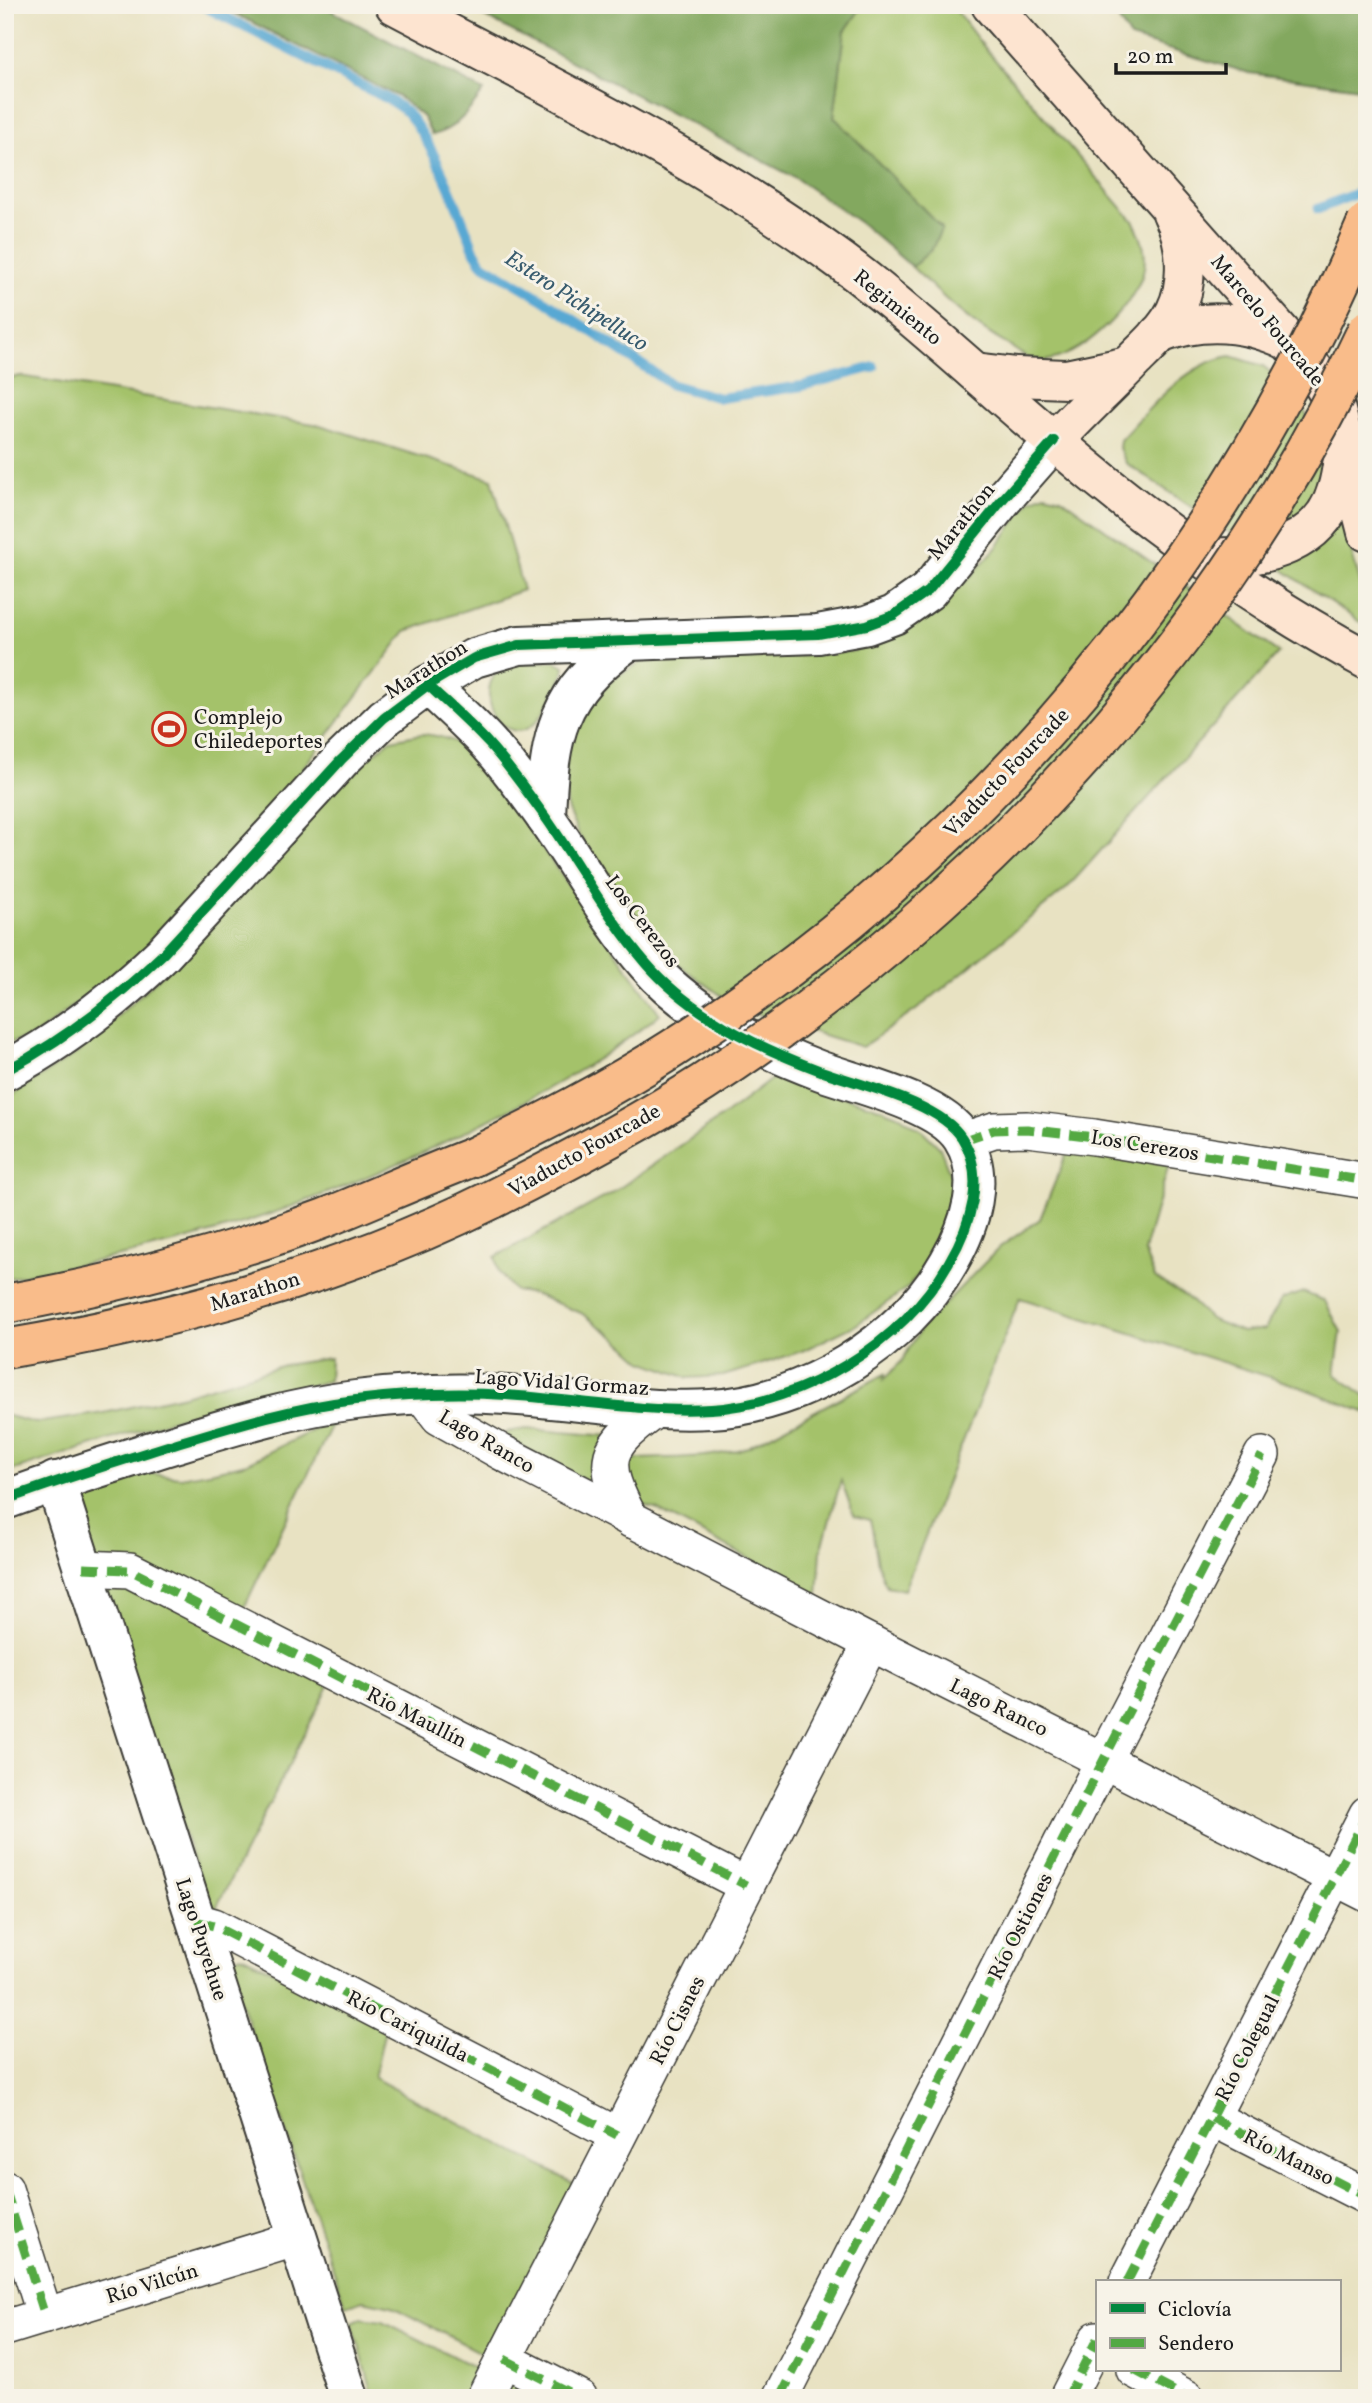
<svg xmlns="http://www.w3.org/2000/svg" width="1372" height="2403" font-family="Vollkorn,serif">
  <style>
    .green { fill: #a4c26a; stroke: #606f43; stroke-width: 2 }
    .forest { fill: #83a85e; stroke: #50623d; stroke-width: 2 }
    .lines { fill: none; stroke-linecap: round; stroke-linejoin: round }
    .stream { stroke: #59a8d3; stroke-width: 10 }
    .minor-casing { stroke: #3b3a35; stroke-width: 38 }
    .tertiary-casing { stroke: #3b3a35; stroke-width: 42 }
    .secondary-casing { stroke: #3b3a35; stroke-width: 42 }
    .primary-casing { stroke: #3b3a35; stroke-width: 42 }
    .minor { stroke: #fff; stroke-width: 35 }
    .tertiary { stroke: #fff; stroke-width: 38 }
    .secondary { stroke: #fde4d0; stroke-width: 38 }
    .primary { stroke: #f9bc8a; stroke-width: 38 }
    .primary-bridge-casing { stroke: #3b3a35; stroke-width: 42; stroke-linecap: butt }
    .primary-bridge { stroke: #f9bc8a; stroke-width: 38 }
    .quiet { stroke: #52a943; stroke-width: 9; stroke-dasharray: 18 9; stroke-linecap: butt }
    .cycleway-casing { stroke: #f7f3e8; stroke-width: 15 }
    .cycleway { stroke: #00873e; stroke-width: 10 }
    .labels { text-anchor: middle; stroke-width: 6; stroke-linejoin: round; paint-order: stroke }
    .street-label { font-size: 21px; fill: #1c1c1c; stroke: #f7f3e8 }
    .poi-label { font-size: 21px; fill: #1c1c1c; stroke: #f7f3e8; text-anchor: start }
    .water-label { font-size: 23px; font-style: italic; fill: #375b6e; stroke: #f7f3e8 }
  </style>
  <rect width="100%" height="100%" fill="#f7f3e8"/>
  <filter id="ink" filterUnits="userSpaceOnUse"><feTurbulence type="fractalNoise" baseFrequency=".0143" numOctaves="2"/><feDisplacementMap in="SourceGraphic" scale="14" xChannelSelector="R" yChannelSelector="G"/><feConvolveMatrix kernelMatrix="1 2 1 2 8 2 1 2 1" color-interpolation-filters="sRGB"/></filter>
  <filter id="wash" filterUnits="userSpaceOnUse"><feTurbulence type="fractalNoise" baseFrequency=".00686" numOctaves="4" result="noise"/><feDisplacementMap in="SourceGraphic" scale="28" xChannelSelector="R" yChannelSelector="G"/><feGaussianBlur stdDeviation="1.57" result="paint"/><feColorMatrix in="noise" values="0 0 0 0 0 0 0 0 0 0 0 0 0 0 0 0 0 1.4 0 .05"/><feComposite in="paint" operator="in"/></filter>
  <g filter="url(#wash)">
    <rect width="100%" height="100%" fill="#e8e2c2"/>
    <!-- green -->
    <g class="green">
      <path d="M863 5H952L980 42 1134 222C1142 238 1148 255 1143 273 1134 307 1069 372 1031 359 1023 356 1015 349 1008 345 969 323 944 298 912 267L932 249 834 117 845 31Z"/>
      <path d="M1231 356 1263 366 1291 389 1307 416 1325 460 1326 476 1306 511 1282 528 1237 535 1230 533 1126 463 1119 448 1120 440C1150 408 1186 363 1231 356Z"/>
      <path d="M20 376 320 425 492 479 523 590 406 631 258 828 154 943 36 1035 5 1044V380Z"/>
      <path d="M1045 494 1061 498 1279 653 1067 888 916 1010 862 1047 765 1017 726 999 687 971 669 956 611 884 578 834 567 808 564 783 570 731 598 692 618 675 644 661 664 654 793 656 853 651 899 631 936 607 968 579 996 548 1030 500Z"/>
      <path d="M1340 513 1367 606V620L1364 622H1360L1280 568Z"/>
      <path d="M555 661 564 666C563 681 555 693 547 706 543 713 537 723 530 727 497 748 467 677 511 664 524 661 541 662 555 661Z"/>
      <path d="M422 734C465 738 479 755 501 790L660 1014C609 1056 548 1090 489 1120 391 1170 289 1212 182 1241 124 1256 65 1268 5 1279V1100L80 1051 179 959 346 776 391 740Z"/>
      <path d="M774 1077 871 1105 900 1116 924 1132 940 1148 951 1177 955 1202 934 1257 907 1288 856 1325 802 1351 756 1366 723 1376 688 1378 642 1361 619 1340 581 1313 534 1294 515 1291 499 1272 495 1257 611 1194 726 1114Z"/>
      <path d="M1068 1150 1169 1164 1144 1251 1155 1278 1188 1298 1210 1319 1242 1332 1265 1329 1281 1300 1303 1292 1325 1301 1341 1332 1335 1374 1367 1397V1413L1295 1385 1020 1298 904 1590 887 1586C875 1566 876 1542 870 1520L854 1516 841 1480 821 1551 818 1595 658 1510 630 1500 623 1471 629 1462 639 1459C676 1457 713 1459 748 1447L885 1374 884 1379 902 1361 921 1328 1000 1247 1040 1219Z"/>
      <path d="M330 1358 329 1381 197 1412 5 1473V1415L35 1423 104 1413 180 1396 284 1365Z"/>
      <path d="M334 1420 231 1635 329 1686 213 1914 55 1481 138 1472 180 1477 214 1471 247 1463Z"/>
      <path d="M526 1429 608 1436 600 1489 502 1436 507 1432Z"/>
      <path d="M241 1955 386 2025 374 2078 575 2184 489 2357 391 2306 364 2300 346 2306 230 1971 231 1959Z"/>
      <path d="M361 2318 383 2321 488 2374 476 2398H374L352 2322Z"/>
      <path d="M518 2381 563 2398H494L505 2385Z"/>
    </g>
    <!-- forest -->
    <g class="forest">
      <path d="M218 5H321L484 91C470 110 456 130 432 135L423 117 399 97Z"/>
      <path d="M462 5H863L845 31 834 117 942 228 932 249 912 267 863 225 794 177Z"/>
      <path d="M1109 5H1367V89L1249 73 1130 38Z"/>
    </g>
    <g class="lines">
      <!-- stream -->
      <g class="stream">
        <path d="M201 5 386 98C393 103 402 107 408 114 434 144 460 213 475 252L483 264 544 300 672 385 720 398 802 386 874 367"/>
        <path d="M1363 191 1367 160"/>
        <path d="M1318 209 1367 189"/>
      </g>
    </g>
  </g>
  <g filter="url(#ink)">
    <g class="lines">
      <!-- minor casing -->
      <g class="minor-casing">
        <g id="minor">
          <path d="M964 1140 994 1130 1027 1129 1094 1137 1367 1181"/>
          <path d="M422 1395 439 1417 501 1452 871 1643 1367 1894"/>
          <path d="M631 1520C598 1459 604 1447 658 1408"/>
          <path d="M83 1568 130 1570 746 1885"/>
          <path d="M196 1921 214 1926 617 2135"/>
          <path d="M1212 2118 1367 2197"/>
          <path d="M5 2189 45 2316"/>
          <path d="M1127 2282 1367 1814"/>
          <path d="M5 2328 298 2238"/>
          <path d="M504 2359 580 2398"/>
          <path d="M1134 2370 1187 2398"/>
          <path d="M484 2398 871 1643"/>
          <path d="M780 2398 1104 1759 1262 1455"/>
          <path d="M1067 2398 1097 2339"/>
        </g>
      </g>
      <!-- tertiary casing -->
      <g class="tertiary-casing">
        <g id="tertiary">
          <path d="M546 818C549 733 557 693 628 641"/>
          <path d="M5 1071C64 1040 115 1000 163 954L341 760 384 718 428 685 474 658 519 645 818 634 867 625 894 615 928 591 1003 499 1054 441"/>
          <path d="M55 1481 349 2398"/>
          <path d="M5 1500C61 1479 117 1462 174 1444 233 1426 294 1407 356 1400 405 1394 456 1392 506 1395 571 1399 646 1413 711 1409 803 1404 904 1343 949 1262 970 1226 987 1177 962 1138 940 1103 860 1085 821 1071 784 1057 744 1040 711 1018 688 1003 665 985 647 964 608 919 580 866 546 818 528 793 509 766 489 744 470 723 448 704 428 685"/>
        </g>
      </g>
      <!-- secondary casing -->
      <g class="secondary-casing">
        <g id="secondary">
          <path d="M395 5C546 85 703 159 841 261 915 316 982 380 1053 440 1146 521 1258 602 1367 660"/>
          <path d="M991 5 1316 372 1334 403 1367 532"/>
          <path d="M1159 334C1203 317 1247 321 1289 341"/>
          <path d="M975 372 1017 377 1066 379 1128 366"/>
          <path d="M1054 441C1079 414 1107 388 1133 361 1148 346 1165 331 1175 312 1190 282 1187 241 1172 213"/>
          <path d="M1213 557C1263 559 1322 544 1337 489 1341 477 1342 464 1344 452"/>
        </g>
      </g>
      <!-- primary casing -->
      <g class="primary-casing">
        <g id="primary">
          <path d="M5 1304C114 1284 222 1257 325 1218 375 1198 423 1176 473 1157"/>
          <path d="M5 1349C173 1321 340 1275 493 1199"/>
        </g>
      </g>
      <!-- minor -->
      <use href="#minor" class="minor"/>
      <!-- tertiary -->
      <use href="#tertiary" class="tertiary"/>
      <!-- secondary -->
      <use href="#secondary" class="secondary"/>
      <!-- primary -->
      <use href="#primary" class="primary"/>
      <!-- primary-bridge casing -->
      <g class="primary-bridge-casing">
        <g id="primary-bridge">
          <path d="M473 1157C541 1124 608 1090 672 1049 986 849 1222 564 1367 222"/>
          <path d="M493 1199C565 1163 636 1126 703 1083 986 899 1224 637 1367 330"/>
        </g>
      </g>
      <!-- primary-bridge -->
      <use href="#primary-bridge" class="primary-bridge"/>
      <!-- quiet -->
      <g class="quiet">
        <path d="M964 1140 994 1130 1027 1129 1094 1137 1367 1181"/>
        <path d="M83 1568 130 1570 746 1885"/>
        <path d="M196 1921 214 1926 617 2135"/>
        <path d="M1212 2118 1367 2197"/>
        <path d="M5 2189 45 2316"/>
        <path d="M1127 2282 1367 1814"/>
        <path d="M504 2359 580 2398"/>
        <path d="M1134 2370 1187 2398"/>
        <path d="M780 2398 1104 1759 1262 1455"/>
        <path d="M1067 2398 1097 2339"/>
      </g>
      <!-- cycleway casing -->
      <g class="cycleway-casing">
        <g id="cycleway">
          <path d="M5 1071C64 1040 115 1000 163 954L341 760 384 718 428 685 474 658 519 645 818 634 867 625 894 615 928 591 1003 499 1054 441"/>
          <path d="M5 1500C61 1479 117 1462 174 1444 233 1426 294 1407 356 1400 405 1394 456 1392 506 1395 571 1399 646 1413 711 1409 803 1404 904 1343 949 1262 970 1226 987 1177 962 1138 940 1103 860 1085 821 1071 784 1057 744 1040 711 1018 688 1003 665 985 647 964 608 919 580 866 546 818 528 793 509 766 489 744 470 723 448 704 428 685"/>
        </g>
      </g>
      <!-- cycleway -->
      <use href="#cycleway" class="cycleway"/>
    </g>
  </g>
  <!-- icons -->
  <defs>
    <g id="stadium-ring" transform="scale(1.75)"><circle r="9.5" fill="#f7f3e8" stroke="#c8321e" stroke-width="1.5"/><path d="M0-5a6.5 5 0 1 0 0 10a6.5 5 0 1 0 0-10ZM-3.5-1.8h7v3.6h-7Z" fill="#c8321e"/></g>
  </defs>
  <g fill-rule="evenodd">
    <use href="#stadium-ring" x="169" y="729"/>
  </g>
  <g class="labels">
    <!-- street labels -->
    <g class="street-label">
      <text transform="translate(898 307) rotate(39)" y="7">Regimiento</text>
      <text transform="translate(1268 320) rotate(50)" y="7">Marcelo Fourcade</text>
      <text transform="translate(961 521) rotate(-51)" y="7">Marathon</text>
      <text transform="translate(426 669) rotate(-32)" y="7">Marathon</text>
      <text transform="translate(1006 772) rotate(-46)" y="7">Viaducto Fourcade</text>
      <text transform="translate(643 921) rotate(53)" y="7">Los Cerezos</text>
      <text transform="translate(1145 1145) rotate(9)" y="7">Los Cerezos</text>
      <text transform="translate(584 1150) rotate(-29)" y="7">Viaducto Fourcade</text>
      <text transform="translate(255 1291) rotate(-17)" y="7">Marathon</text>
      <text transform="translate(562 1382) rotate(4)" y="7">Lago Vidal Gormaz</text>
      <text transform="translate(487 1441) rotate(30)" y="7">Lago Ranco</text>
      <text transform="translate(999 1707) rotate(26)" y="7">Lago Ranco</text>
      <text transform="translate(417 1717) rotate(27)" y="7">Rio Maullín</text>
      <text transform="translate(1020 1926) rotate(-63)" y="7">Río Ostiones</text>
      <text transform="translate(202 1939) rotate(72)" y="7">Lago Puyehue</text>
      <text transform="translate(677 2020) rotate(-63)" y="7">Río Cisnes</text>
      <text transform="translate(408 2026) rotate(27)" y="7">Río Cariquilda</text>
      <text transform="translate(1247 2048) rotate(-63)" y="7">Río Colegual</text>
      <text transform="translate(1289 2157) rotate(27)" y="7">Río Manso</text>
      <text transform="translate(152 2283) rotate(-17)" y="7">Río Vilcún</text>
    </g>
    <!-- poi labels -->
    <g class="poi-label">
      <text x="194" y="724">Complejo<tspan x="194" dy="24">Chiledeportes</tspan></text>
    </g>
    <!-- water labels -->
    <g class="water-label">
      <text transform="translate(577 300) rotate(33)" y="8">Estero Pichipelluco</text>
    </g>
  </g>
  <!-- margin -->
  <rect width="1372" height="2403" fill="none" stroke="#f7f3e8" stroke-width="28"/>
  <!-- legend -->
  <rect x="1096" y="2280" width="245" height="91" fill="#f7f3e8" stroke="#9f9d96" stroke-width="2"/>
  <rect x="1110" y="2303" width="35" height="10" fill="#00873e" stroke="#9f9d96" stroke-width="2"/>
  <text x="1158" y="2316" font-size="21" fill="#1c1c1c">Ciclovía</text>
  <rect x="1110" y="2338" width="35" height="10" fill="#52a943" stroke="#9f9d96" stroke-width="2"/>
  <text x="1158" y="2350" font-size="21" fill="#1c1c1c">Sendero</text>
  <!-- scale -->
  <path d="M1116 63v10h110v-10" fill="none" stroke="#1c1c1c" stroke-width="3.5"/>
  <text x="1127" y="63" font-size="21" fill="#1c1c1c" stroke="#f7f3e8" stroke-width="5" paint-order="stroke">20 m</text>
</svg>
